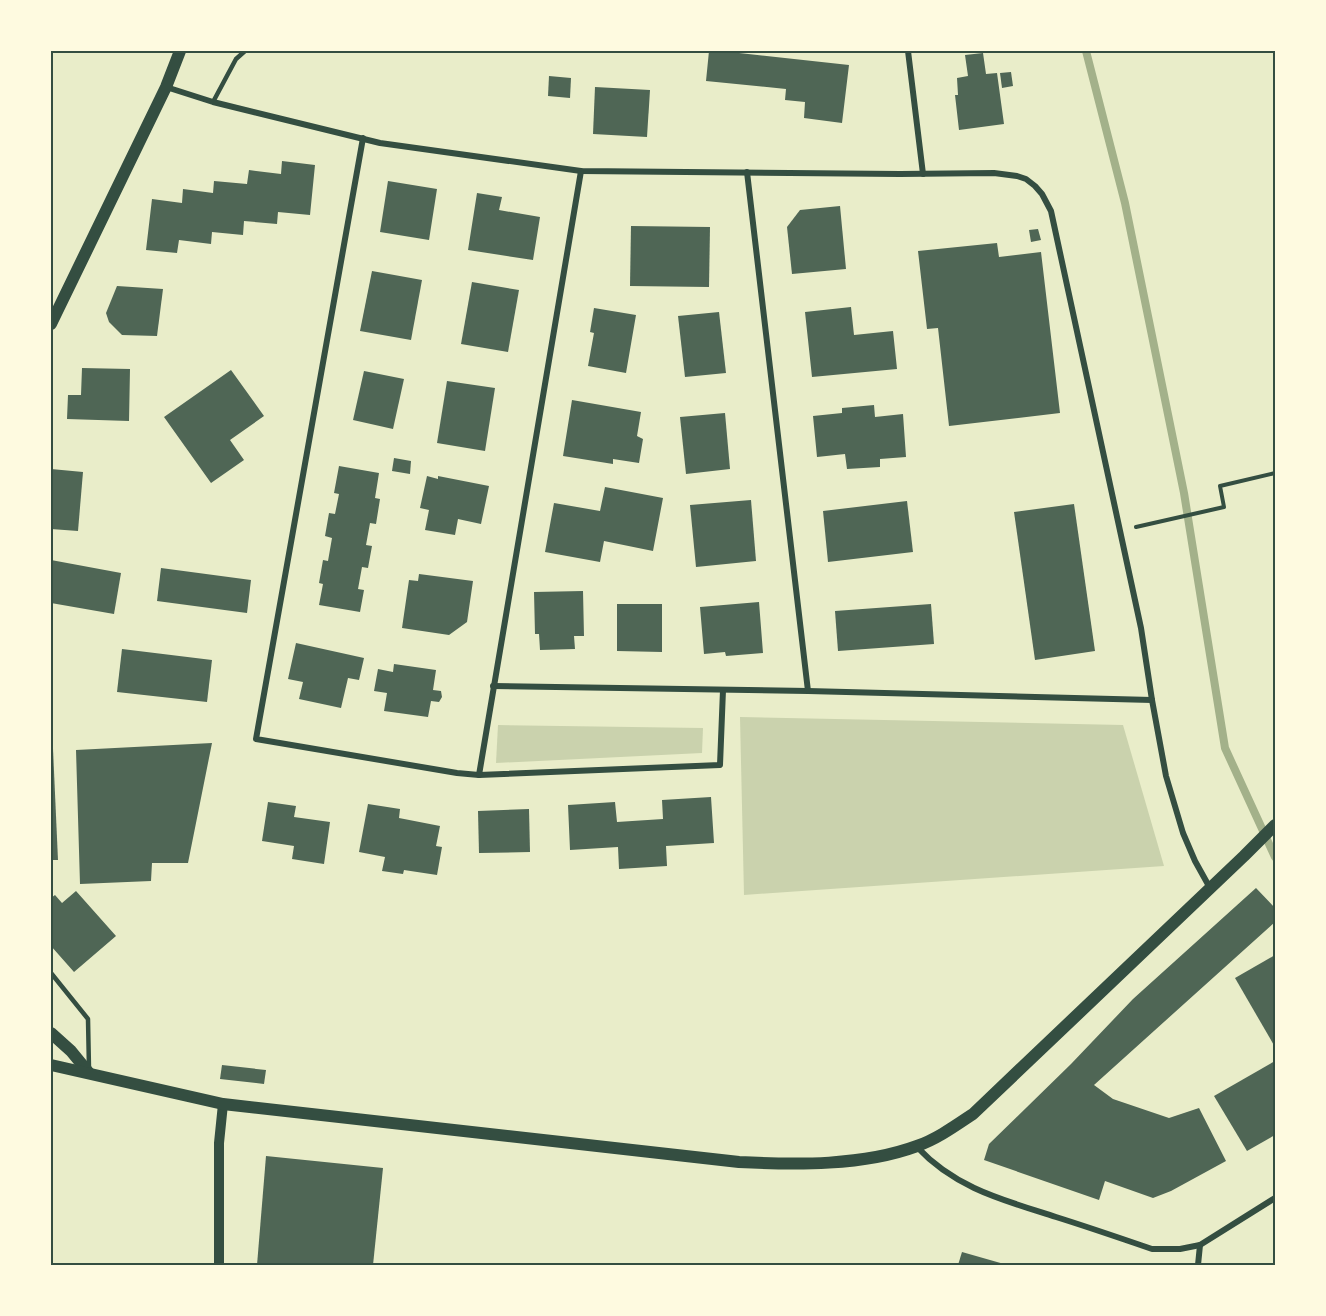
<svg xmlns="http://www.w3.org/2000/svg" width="1326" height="1316" font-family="'Noto Sans',sans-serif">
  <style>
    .green { fill: #cad2ad }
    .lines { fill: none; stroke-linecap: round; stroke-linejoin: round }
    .stream { stroke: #a3b18a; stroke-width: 8 }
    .building { fill: #4f6655 }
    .path { stroke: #344e41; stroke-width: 4 }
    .service { stroke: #344e41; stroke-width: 4.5 }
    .minor { stroke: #344e41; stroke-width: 6 }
    .tertiary { stroke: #344e41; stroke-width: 10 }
    .secondary { stroke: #344e41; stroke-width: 12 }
    .neatline { fill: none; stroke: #344e41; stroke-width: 2 }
  </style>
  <rect width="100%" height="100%" fill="#e9edc9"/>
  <!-- green -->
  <g class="green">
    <path d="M740 717 1123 725 1164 866 744 895Z"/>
    <path d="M498 725 703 728 702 753 496 763Z"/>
  </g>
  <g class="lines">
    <!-- stream -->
    <path class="stream" d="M1086 51 1125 203 1184 493 1225 748 1275 857"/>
  </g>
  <!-- building -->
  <g class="building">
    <path d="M709 51H721L849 65 842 123 804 118 805 102 785 100 786 89 706 81Z"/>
    <path d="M983 53 986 74 997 73 1004 124 959 130 955 95H958L957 78 968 76 965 55Z"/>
    <path d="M1011 72 1013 86 1002 88 1000 73Z"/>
    <path d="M549 76 571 78 570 98 548 96Z"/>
    <path d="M595 87 650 90 647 137 593 134Z"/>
    <path d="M282 161 315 165 310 215 278 212 277 224 244 221 243 235 212 232 211 244 179 240 177 253 146 250 152 199 182 203 183 189 213 193 214 181 247 184 249 170 281 174Z"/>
    <path d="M388 181 437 189 429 240 380 232Z"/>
    <path d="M477 193 502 197 499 210 540 217 533 260 468 250Z"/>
    <path d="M840 206 846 269 792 274 787 227 800 210Z"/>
    <path d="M631 226 710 227 709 287 630 286Z"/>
    <path d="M1038 229 1041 240 1031 242 1029 230Z"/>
    <path d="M997 243 999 257 1041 252 1060 413 949 426 938 328 927 329 918 251Z"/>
    <path d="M372 271 422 280 411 340 360 331Z"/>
    <path d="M472 282 519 290 508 352 461 344Z"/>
    <path d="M117 286 163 289 157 336 122 335 109 322 106 313Z"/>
    <path d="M851 307 854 335 893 331 897 369 812 377 805 312Z"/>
    <path d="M594 308 636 315 626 373 588 366 594 333 590 332Z"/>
    <path d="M719 312 726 373 685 377 678 316Z"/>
    <path d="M82 368 130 369 129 421 67 419 68 395H81Z"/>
    <path d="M231 370 264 416 230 440 244 460 211 483 164 417Z"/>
    <path d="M364 371 404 379 393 429 353 420Z"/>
    <path d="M447 381 495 388 485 451 437 443Z"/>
    <path d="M572 400 641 412 637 436 643 439 639 463 613 459V464L563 456Z"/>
    <path d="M874 405 875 417 903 414 906 457 880 459V467L847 469 845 454 817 457 813 416 842 413V408Z"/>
    <path d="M725 413 730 469 686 474 680 417Z"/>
    <path d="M394 458 411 461 410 474 392 471Z"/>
    <path d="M339 466 379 473 375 498 380 499 376 524 370 523 366 545 372 546 368 568 362 567 358 589 364 590 360 612 319 605 323 584 319 583 323 560 328 561 332 538 325 536 329 513 335 514 339 494 334 493Z"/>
    <path d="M51 469 83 472 78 531 51 529Z"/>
    <path d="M427 476 438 479V476L489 486 481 524 458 519 455 535 425 530 429 510 420 508Z"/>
    <path d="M605 487 663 498 653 551 604 541 600 562 545 552 554 503 600 511Z"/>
    <path d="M751 500 756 561 696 567 690 505Z"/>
    <path d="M907 501 913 552 828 562 823 511Z"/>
    <path d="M1074 504 1095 651 1035 660 1014 512Z"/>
    <path d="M51 560 121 573 114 614 51 603Z"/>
    <path d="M161 568 251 580 247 613 157 601Z"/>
    <path d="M419 574 473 581 467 622 449 635 402 628 409 580 418 581Z"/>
    <path d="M583 591 584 636H574L575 649 540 650 539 634H535L534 592Z"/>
    <path d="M759 602 763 653 726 656 725 652 704 654 700 607Z"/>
    <path d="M617 604H662V652L617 651Z"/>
    <path d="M931 604 934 644 838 651 835 611Z"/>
    <path d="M296 643 364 658 359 680 348 678 341 708 299 699 303 682 288 679Z"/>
    <path d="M122 649 212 660 207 702 117 692Z"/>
    <path d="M394 664 436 670 433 690 441 691 442 697 439 702 431 701 428 717 384 711 387 693 374 691 378 669 393 672Z"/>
    <path d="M212 743 188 863H152L151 881 80 884 76 750Z"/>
    <path d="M51 749H53L58 860H51Z"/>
    <path d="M711 797 714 843 666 846 667 866 619 869 618 847 570 850 568 805 615 802 617 822 663 819 662 800Z"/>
    <path d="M268 802 296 806 294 817 330 822 324 864 292 859 294 846 262 841Z"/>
    <path d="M368 804 400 809 399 818 440 826 436 846 442 847 437 875 404 870 403 874 382 871 385 857 359 852Z"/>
    <path d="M529 809 530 852 479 853 478 811Z"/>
    <path d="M1256 888 1275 908V922L1094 1085 1113 1099 1169 1118 1199 1108 1226 1161 1171 1191 1153 1198 1105 1181 1099 1200 984 1160 989 1144 1071 1064 1133 999Z"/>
    <path d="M76 891 116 936 74 972 51 946V898L55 895 62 903Z"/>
    <path d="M1275 955V1047L1235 978Z"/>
    <path d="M1275 1061V1135L1247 1151 1214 1096Z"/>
    <path d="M222 1065 266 1070 264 1084 220 1079Z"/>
    <path d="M266 1156 383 1168 373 1265H257Z"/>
    <path d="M962 1252 1004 1264V1265H958Z"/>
  </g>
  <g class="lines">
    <!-- path -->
    <path class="path" d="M1136 527 1224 507 1220 486 1275 473"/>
    <!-- service -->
    <g class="service">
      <path d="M213 102 236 59 245 51"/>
      <path d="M51 973 88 1019 89 1069"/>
    </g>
    <!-- minor -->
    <g class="minor">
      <path d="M908 51 923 174"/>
      <path d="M166 87 213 102 380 143 581 171 900 174 994 173 1017 176 1026 179 1035 186 1042 194 1051 211 1141 628 1152 700 1166 776 1183 833 1195 861 1210 888"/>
      <path d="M363 138 256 739 457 773 479 775 720 765 723 690"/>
      <path d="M747 172 808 691"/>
      <path d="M493 686 808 691 1152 700"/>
      <path d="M479 775 581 171"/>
      <path d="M917 1147C955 1188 1003 1200 1056 1217 1088 1227 1120 1238 1152 1249H1180L1200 1245 1275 1198"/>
      <path d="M1198 1265 1200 1245"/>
    </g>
    <!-- tertiary -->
    <path class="tertiary" d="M219 1265V1143L223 1104"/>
    <!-- secondary -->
    <g class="secondary">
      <path d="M51 324 166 87 180 51"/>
      <path d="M51 1033 71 1051 89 1073"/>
      <path d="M51 1065 223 1104 739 1162C796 1165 863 1166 917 1146 937 1139 955 1126 973 1114L1244 856 1275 825"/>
    </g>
  </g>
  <!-- border -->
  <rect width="1326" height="1316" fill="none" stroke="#fefae0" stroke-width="105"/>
  <rect x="52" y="52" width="1222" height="1212" class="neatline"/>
</svg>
